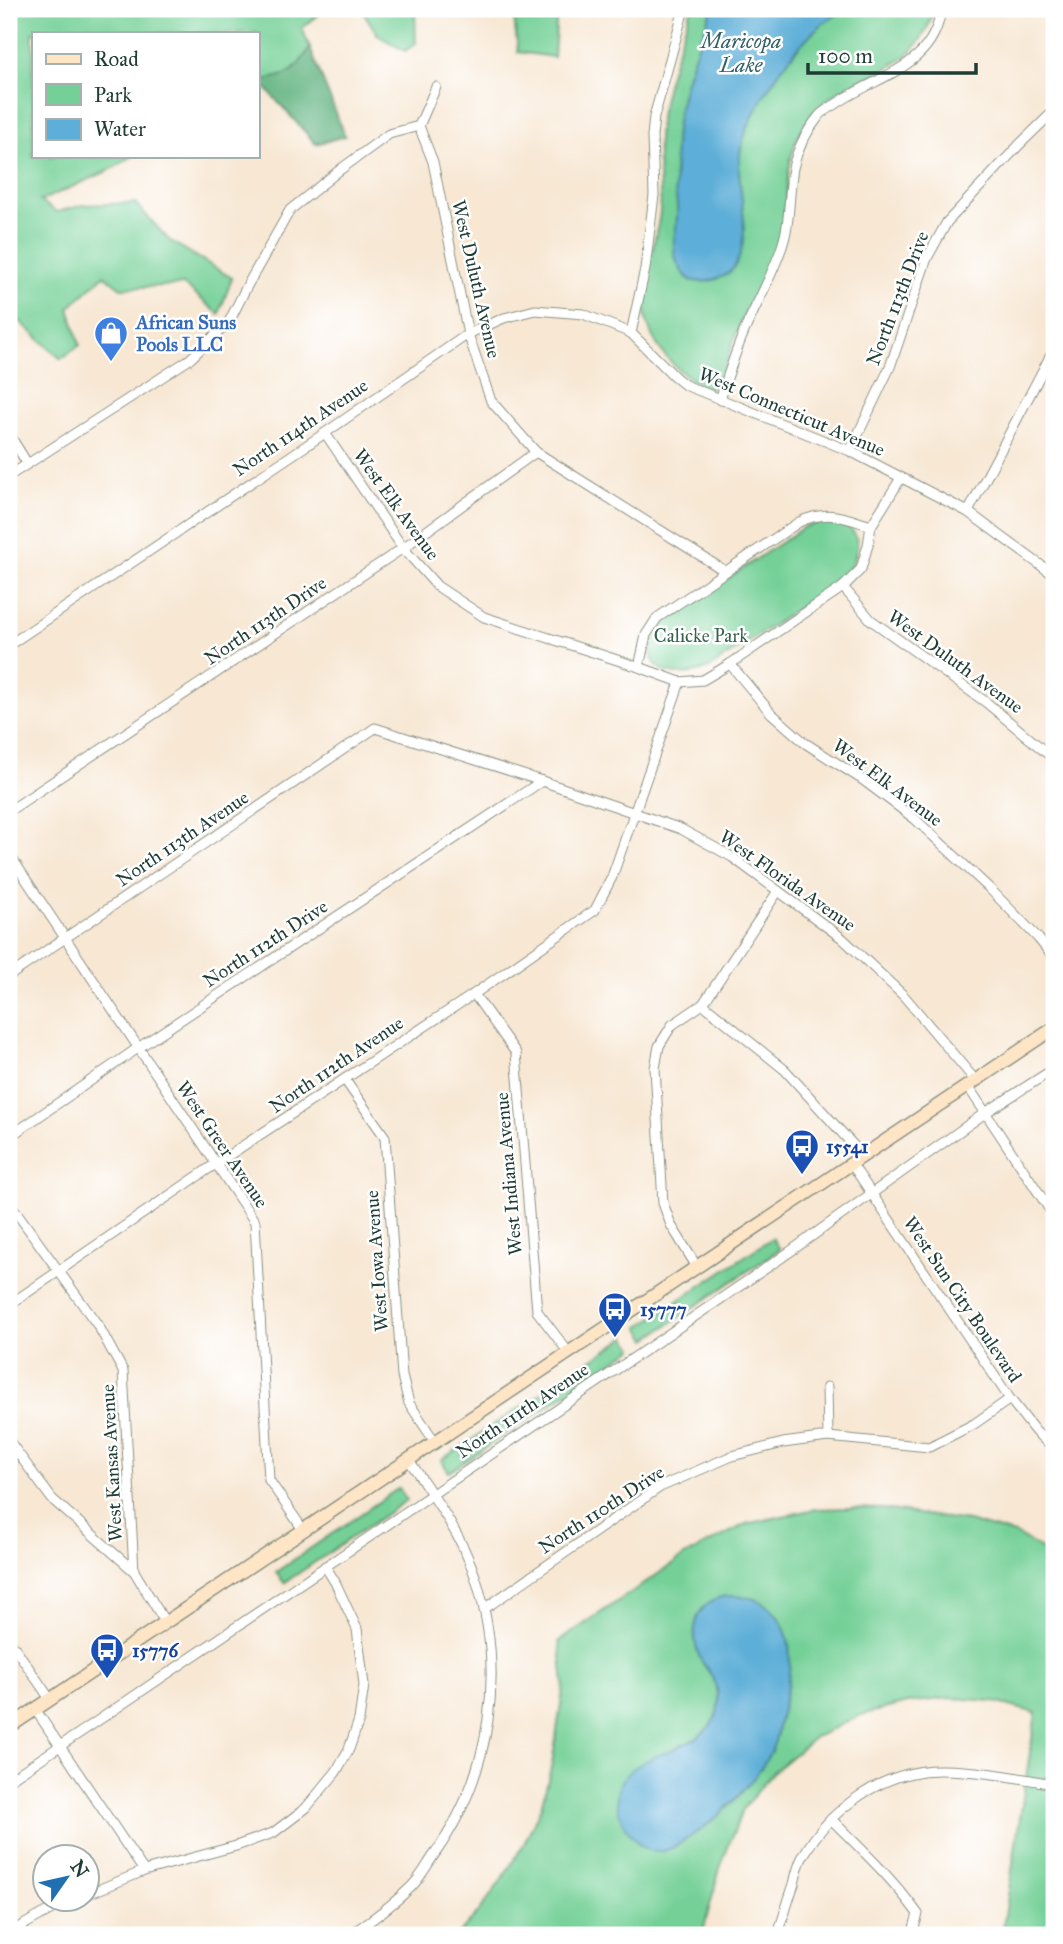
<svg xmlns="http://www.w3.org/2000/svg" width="1063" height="1944" font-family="'IM FELL Great Primer',serif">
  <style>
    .green { fill: #75d097; stroke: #4a8666; stroke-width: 2 }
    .forest { fill: #60b280; stroke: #40785a; stroke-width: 2 }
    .water { fill: #5daed8; stroke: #3e7686; stroke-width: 2 }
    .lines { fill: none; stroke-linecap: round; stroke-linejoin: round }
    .street-casing { stroke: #8b9284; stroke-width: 11 }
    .secondary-casing { stroke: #8b9284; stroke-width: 15 }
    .street { stroke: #fff; stroke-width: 9 }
    .secondary { stroke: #fee5c5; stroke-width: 12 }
    .labels { text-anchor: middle; stroke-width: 5; stroke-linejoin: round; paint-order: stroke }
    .street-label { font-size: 19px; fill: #1f3d34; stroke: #fff }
    .shop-label { font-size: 19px; font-weight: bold; fill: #366cbe; stroke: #fff; text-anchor: start }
    .park-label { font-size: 19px; fill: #34624d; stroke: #fff }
    .transit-label { font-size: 19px; font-weight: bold; fill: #164399; stroke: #fff; text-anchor: start }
    .water-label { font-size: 21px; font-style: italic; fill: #325f65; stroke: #fff }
  </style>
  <rect width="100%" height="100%" fill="#fff"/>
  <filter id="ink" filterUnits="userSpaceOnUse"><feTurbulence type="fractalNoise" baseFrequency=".0143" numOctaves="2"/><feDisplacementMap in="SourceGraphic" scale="14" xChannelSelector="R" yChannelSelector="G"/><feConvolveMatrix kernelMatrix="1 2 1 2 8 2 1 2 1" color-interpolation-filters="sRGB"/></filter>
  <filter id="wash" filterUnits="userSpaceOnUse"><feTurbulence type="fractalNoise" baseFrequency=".00686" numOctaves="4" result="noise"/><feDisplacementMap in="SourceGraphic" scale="28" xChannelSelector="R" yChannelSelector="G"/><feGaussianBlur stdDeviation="1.57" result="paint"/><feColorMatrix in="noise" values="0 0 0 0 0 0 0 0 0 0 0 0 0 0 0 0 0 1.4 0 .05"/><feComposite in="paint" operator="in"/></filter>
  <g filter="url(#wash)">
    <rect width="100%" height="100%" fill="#f7e7d3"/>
    <!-- green -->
    <g class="green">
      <path d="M9 9H325L302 28 310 48C293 75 290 75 259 81L257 33H33V156H133L110 170 40 201 57 212 83 205 135 203 169 240 232 278 219 314 184 285 121 288 104 275 69 308 80 345 61 359 11 313H9Z"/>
      <path d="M361 9H415L416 43 405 51 379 36Z"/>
      <path d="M513 9H557L554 57 518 52Z"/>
      <path d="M691 9H934C915 82 854 66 813 113 778 155 793 198 777 245 769 270 754 294 743 318 733 339 727 362 719 383 711 393 701 386 692 380 672 366 654 346 647 322 638 290 656 244 660 212 662 187 656 162 658 137 660 95 678 49 691 9Z"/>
      <path d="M825 521C866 522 864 555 841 579L713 666C668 688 627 663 669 618L804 527Z"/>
      <path d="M772 1238 780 1249 647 1339 639 1327Z"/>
      <path d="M626 1337 634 1348 449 1472 441 1460Z"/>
      <path d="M399 1488 407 1500 284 1583 276 1572Z"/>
      <path d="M849 1508 883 1509 968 1521 1015 1534 1054 1556V1935H1002L1036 1713 991 1701 951 1698 907 1703 861 1715 815 1737 773 1772 742 1811 720 1868 702 1935H458L478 1913 502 1879 524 1844 541 1807 552 1764 564 1684 559 1641 686 1555 746 1524 815 1509Z"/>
    </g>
    <!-- forest -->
    <path class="forest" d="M310 48 345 136 316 144 259 81C290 75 293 75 310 48Z"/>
    <!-- water -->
    <g class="water">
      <path d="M712 9H847C838 14 828 19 820 26 788 52 739 123 739 165 739 199 752 232 736 264 730 277 708 284 694 281 686 279 680 269 677 262 670 245 677 232 677 215 678 206 676 198 675 189 674 165 674 138 678 115 684 78 699 43 712 9Z"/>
      <path d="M725 1596C739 1596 755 1596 766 1605 802 1631 789 1682 780 1718 778 1726 777 1736 774 1744 762 1776 719 1819 690 1837 680 1843 669 1852 657 1852 646 1851 637 1843 631 1835 623 1826 618 1813 617 1801 616 1749 698 1758 716 1716 719 1708 719 1694 716 1685 713 1675 704 1667 700 1658 689 1631 694 1603 725 1596Z"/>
    </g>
  </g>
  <g filter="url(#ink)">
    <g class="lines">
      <!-- street casing -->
      <g class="street-casing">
        <g id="street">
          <path d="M419 126 433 162 468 334 491 401 536 452 725 571"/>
          <path d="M631 333 645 269 654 195 652 136 654 117 684 9"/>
          <path d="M720 400C728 375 736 349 747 325 758 301 771 277 780 252 791 225 788 197 793 168 797 149 807 131 819 116 823 111 830 108 836 104 877 75 934 68 941 9"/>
          <path d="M325 433 403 548 437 586 484 617 639 667 680 682 703 680 730 664 843 587 861 569 868 545 871 526 901 478"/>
          <path d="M9 434 27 463"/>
          <path d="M850 451 890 367 927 258 947 222 1020 144 1054 111"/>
          <path d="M9 476 190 359 229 322 247 286 290 210 341 169 389 134 419 126 436 87"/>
          <path d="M968 512 1054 349"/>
          <path d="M843 587 871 620 987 703 1054 759"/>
          <path d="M9 645 325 433 468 334 504 318 535 310 583 314 631 333 675 377 685 385 850 451 968 512 1054 575"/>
          <path d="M730 664 771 713 805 743 863 780 915 819 990 889 1038 938 1054 958"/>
          <path d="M639 667 646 635 657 618 799 522C827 509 844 517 871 526"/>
          <path d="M9 811 403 548 536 452"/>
          <path d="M9 854 255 1222 269 1480 304 1531"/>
          <path d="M9 976 375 728 542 781 681 829 732 857 842 938 904 996 975 1080"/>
          <path d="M474 994 516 1053 537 1311 569 1353"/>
          <path d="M703 1004 785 1070 863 1156"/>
          <path d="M345 1080 385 1137 402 1376 409 1403 435 1442"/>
          <path d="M967 1085 1054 1216"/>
          <path d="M9 1137 138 1048 542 781"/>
          <path d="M851 1163 1010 1399 1035 1431 1054 1449"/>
          <path d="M9 1202 99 1327 123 1371 134 1571 165 1622"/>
          <path d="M697 1267 671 1225 663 1203 655 1068 659 1046 672 1025 703 1004 778 891"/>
          <path d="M9 1305 217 1163 474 994 595 910 612 877 680 682"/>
          <path d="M827 1387 828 1437"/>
          <path d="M9 1441 52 1499 134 1571"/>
          <path d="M484 1609 660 1487 732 1456 783 1443 828 1437 929 1447 974 1424 1010 1399"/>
          <path d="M9 1642 15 1648 50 1699"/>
          <path d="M35 1709 144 1871"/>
          <path d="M9 1780 90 1726 781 1258 985 1113 1054 1069"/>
          <path d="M831 1819C862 1850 893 1879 918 1914L912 1935"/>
          <path d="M88 1894 144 1871 236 1846 273 1833 306 1808 336 1772 349 1749 359 1720 364 1685 357 1629 335 1582 325 1566"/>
          <path d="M9 1933 59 1905 76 1898"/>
          <path d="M350 1935C372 1920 393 1905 412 1886 421 1877 427 1865 434 1855 492 1774 506 1670 475 1576 461 1534 433 1496 409 1460"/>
          <path d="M778 1935C783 1918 788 1901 794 1884 796 1875 798 1866 802 1858 829 1809 884 1769 942 1770 978 1770 1018 1778 1054 1784"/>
        </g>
      </g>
      <!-- secondary casing -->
      <g class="secondary-casing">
        <path id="secondary" d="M9 1727 1054 1028"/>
      </g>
      <!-- street -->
      <use href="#street" class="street"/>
      <!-- secondary -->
      <use href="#secondary" class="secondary"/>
    </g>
  </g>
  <!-- icons -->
  <defs>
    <g id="shop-pin" transform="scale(1.75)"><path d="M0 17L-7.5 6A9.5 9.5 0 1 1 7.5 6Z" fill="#3f7fe0" stroke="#fff"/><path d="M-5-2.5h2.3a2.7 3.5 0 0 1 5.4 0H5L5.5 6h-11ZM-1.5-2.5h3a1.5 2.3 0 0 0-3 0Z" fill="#fff"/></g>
    <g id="bus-pin" transform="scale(1.75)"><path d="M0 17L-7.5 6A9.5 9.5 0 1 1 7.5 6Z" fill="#1a4fb4" stroke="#fff"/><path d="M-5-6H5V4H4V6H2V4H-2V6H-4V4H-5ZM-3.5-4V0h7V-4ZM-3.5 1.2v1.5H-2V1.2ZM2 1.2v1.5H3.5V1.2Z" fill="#fff"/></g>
  </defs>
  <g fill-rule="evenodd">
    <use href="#shop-pin" x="111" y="333"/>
    <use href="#bus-pin" x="802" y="1146"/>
    <use href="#bus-pin" x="615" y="1309"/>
    <use href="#bus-pin" x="107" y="1650"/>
  </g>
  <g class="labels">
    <!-- street labels -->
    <g class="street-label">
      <text transform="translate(477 279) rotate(77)" y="7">West Duluth Avenue</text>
      <text transform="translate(897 298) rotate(-69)" y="7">North 113th Drive</text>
      <text transform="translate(792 411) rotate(23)" y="7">West Connecticut Avenue</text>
      <text transform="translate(300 427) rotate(-34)" y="7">North 114th Avenue</text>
      <text transform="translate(397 504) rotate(54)" y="7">West Elk Avenue</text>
      <text transform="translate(265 620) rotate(-34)" y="7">North 113th Drive</text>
      <text transform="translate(956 661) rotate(36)" y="7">West Duluth Avenue</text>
      <text transform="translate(888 782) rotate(37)" y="7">West Elk Avenue</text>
      <text transform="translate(182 838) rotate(-34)" y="7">North 113th Avenue</text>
      <text transform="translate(788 880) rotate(35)" y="7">West Florida Avenue</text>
      <text transform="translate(265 943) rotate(-33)" y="7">North 112th Drive</text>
      <text transform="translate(336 1064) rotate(-34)" y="7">North 112th Avenue</text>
      <text transform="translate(223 1144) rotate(56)" y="7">West Greer Avenue</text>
      <text transform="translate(508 1174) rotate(-95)" y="7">West Indiana Avenue</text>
      <text transform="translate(376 1261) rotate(-94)" y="7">West Iowa Avenue</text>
      <text transform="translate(963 1299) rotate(56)" y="7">West Sun City Boulevard</text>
      <text transform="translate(522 1410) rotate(-34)" y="7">North 111th Avenue</text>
      <text transform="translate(111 1463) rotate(-93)" y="7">West Kansas Avenue</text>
      <text transform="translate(601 1509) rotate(-33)" y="7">North 110th Drive</text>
    </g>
    <!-- shop labels -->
    <g class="shop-label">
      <text x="136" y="329">African Suns<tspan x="136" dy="22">Pools LLC</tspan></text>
    </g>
    <!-- park labels -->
    <g class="park-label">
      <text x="701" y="642">Calicke Park</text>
    </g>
    <!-- transit labels -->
    <g class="transit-label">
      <text x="826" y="1153">15541</text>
      <text x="640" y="1316">15777</text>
      <text x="132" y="1657">15776</text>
    </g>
    <!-- water labels -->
    <g class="water-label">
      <text x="741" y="48">Maricopa<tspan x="741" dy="24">Lake</tspan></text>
    </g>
  </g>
  <!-- margin -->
  <rect width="1063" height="1944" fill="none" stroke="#fff" stroke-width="35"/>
  <!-- legend -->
  <rect x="32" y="32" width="228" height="126" fill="#ffffff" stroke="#a5b1ae" stroke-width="2"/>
  <rect x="46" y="54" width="35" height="10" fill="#fee5c5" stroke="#a5b1ae" stroke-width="2"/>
  <text x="94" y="66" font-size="21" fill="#1f3d34">Road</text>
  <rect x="46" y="84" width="35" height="21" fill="#75d097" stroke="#a5b1ae" stroke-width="2"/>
  <text x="94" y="102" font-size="21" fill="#1f3d34">Park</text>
  <rect x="46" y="119" width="35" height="21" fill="#5daed8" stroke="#a5b1ae" stroke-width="2"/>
  <text x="94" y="136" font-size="21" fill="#1f3d34">Water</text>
  <!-- north arrow -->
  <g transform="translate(66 1878) rotate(56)"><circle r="33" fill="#ffffff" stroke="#a5b1ae" stroke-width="2"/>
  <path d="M0-5L12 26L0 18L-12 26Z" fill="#1f6fb2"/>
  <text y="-10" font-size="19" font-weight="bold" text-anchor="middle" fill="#1f3d34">N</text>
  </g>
  <!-- scale -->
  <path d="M808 63v10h168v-10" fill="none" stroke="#1f3d34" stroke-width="3.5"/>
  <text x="818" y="63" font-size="21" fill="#1f3d34" stroke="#ffffff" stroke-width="5" paint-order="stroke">100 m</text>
</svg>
